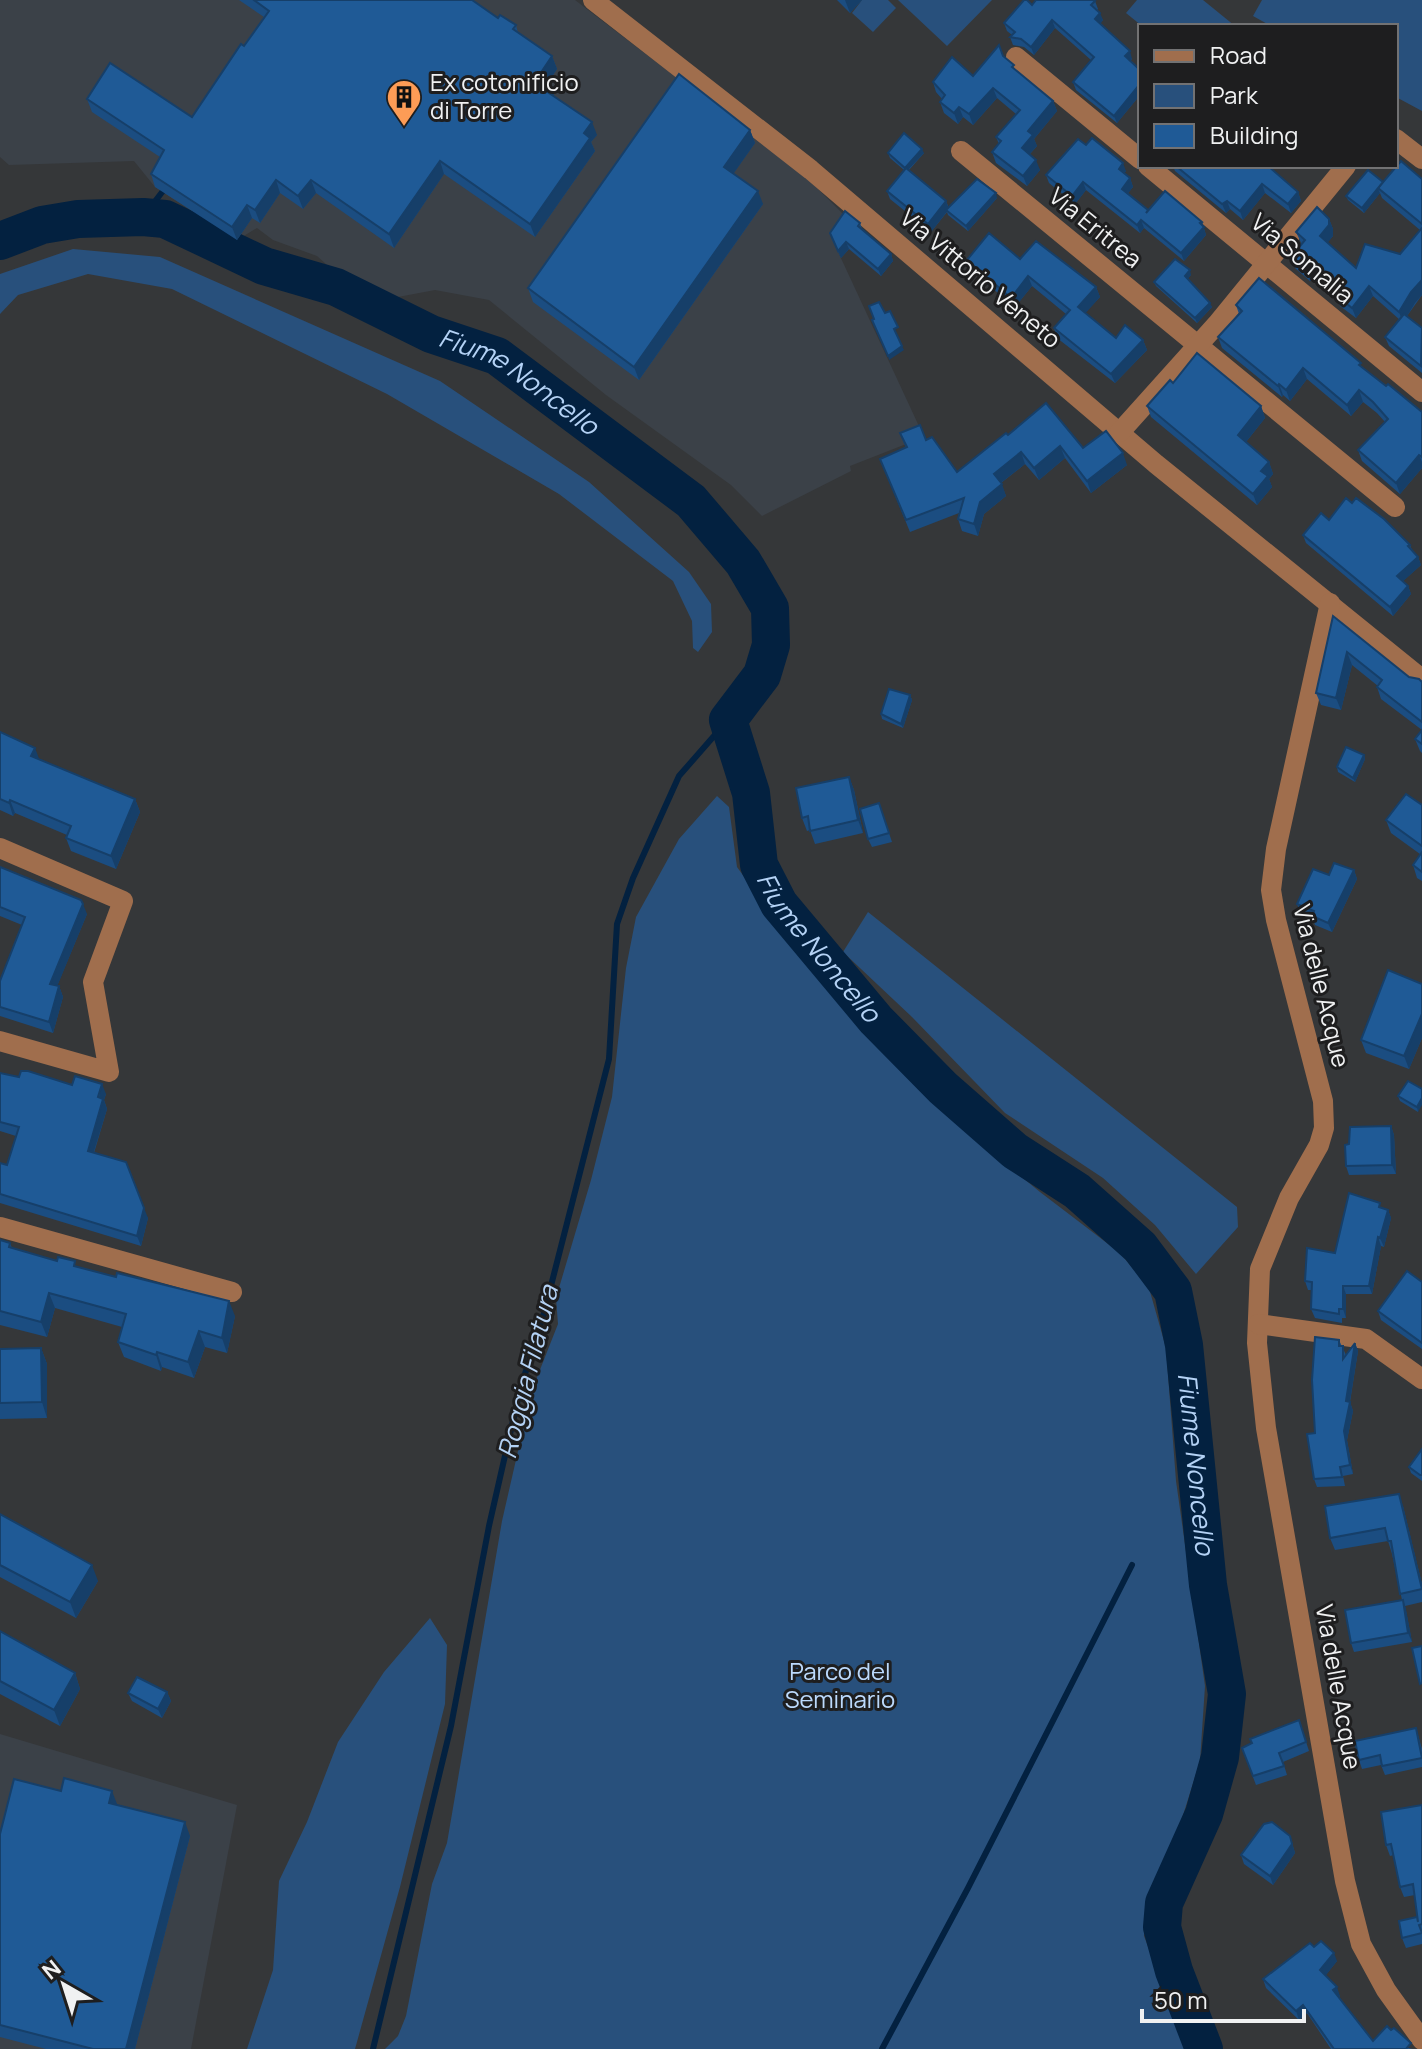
<svg xmlns="http://www.w3.org/2000/svg" width="1422" height="2049" font-family="Manrope,sans-serif">
  <style>
    .built { fill: #3b4148 }
    .green { fill: #28507c }
    .lines { fill: none; stroke-linecap: round; stroke-linejoin: round }
    .stream { stroke: #032140; stroke-width: 6 }
    .river { stroke: #032140; stroke-width: 38 }
    .minor { stroke: #a06e4d; stroke-width: 20 }
    .wall { fill: #1b4d81 }
    .shaded-wall { fill: #163f69 }
    .building { fill: #1f5a96; stroke: #163f69; stroke-width: 2 }
    .labels { text-anchor: middle; stroke-width: 6; stroke-linejoin: round; paint-order: stroke }
    .poi-label { font-size: 24px; fill: #f0f1f2; stroke: #1e1e1f; text-anchor: start }
    .street-label { font-size: 24px; fill: #f0f1f2; stroke: #1e1e1f }
    .park-label { font-size: 24px; fill: #bcdafd; stroke: #1e1e1f }
    .water-label { font-size: 26px; font-style: italic; fill: #b4d2f5; stroke: #1e1e1f }
  </style>
  <rect width="100%" height="100%" fill="#353739"/>
  <!-- built -->
  <g class="built">
    <path d="M0 0H575L803 174 848 219 833 241 924 437 850 466 851 471 762 516 731 485 606 395 489 300 435 290 382 300 368 286 335 272 317 256 273 240 257 228 237 240 155 187 134 161 9 165 0 157Z"/>
    <path d="M0 1734 237 1805 191 2049H0Z"/>
  </g>
  <!-- green -->
  <g class="green">
    <path d="M862 0H888L896 8 873 32 852 13Z"/>
    <path d="M898 0H992L947 46Z"/>
    <path d="M1137 0H1203L1235 26H1142L1126 13Z"/>
    <path d="M1262 0H1422V111L1396 97V26H1271L1253 16Z"/>
    <path d="M73 249 160 257 440 381 589 482 689 572 711 604 712 632 698 652 693 648 692 621 673 581 559 494 387 394 172 289 88 274 18 295 0 314V274Z"/>
    <path d="M717 796 729 807 737 867 820 981 888 1052 978 1141 1040 1192 1120 1253 1149 1288 1166 1348 1176 1481 1205 1686 1200 1761 1179 1828 1145 1914 1144 1936 1187 2049H385L398 2036 406 2016 432 1884 447 1843 502 1521 532 1390 558 1324 556 1298 591 1180 612 1097 626 968 636 917 679 839Z"/>
    <path d="M868 912 1237 1207 1238 1227 1196 1274 1155 1225 1103 1178 1005 1113 912 1017 843 952Z"/>
    <path d="M430 1618 447 1645 445 1704 400 1887 355 2049H247L273 1970 279 1881 307 1822 338 1742 384 1672Z"/>
  </g>
  <g class="lines">
    <!-- stream -->
    <g class="stream">
      <path d="M143 217 166 187"/>
      <path d="M373 2049 451 1726 489 1526 520 1390 544 1313 609 1059 617 924 633 878 679 776 728 720"/>
      <path d="M882 2049 968 1888 1132 1565"/>
    </g>
    <!-- river -->
    <path class="river" id="s1" d="M0 241 42 225 78 219 143 217 165 219 264 266 336 287 431 334 497 356 691 501 743 562 770 608 771 645 762 675 728 720 751 793 759 865 779 904 876 1020 943 1088 1015 1151 1077 1191 1140 1247 1173 1291 1184 1345 1208 1585 1227 1694 1220 1757 1204 1814 1164 1903 1162 1927 1174 1971 1204 2049"/>
    <!-- minor -->
    <g class="minor">
      <path d="M593 0 811 170 1156 464 1422 679"/>
      <path d="M1016 57 1140 159"/>
      <path d="M1396 139 1422 159"/>
      <path d="M961 151 1395 507"/>
      <path d="M1148 166 1422 392"/>
      <path d="M1120 432 1217 324 1346 166"/>
      <path d="M1330 603 1276 849 1271 890 1276 920 1323 1101 1324 1128 1319 1145 1289 1198 1260 1269 1257 1343 1266 1428 1345 1881 1361 1944 1386 1990 1422 2040"/>
      <path d="M0 848 123 901 93 982 109 1072 0 1041"/>
      <path d="M0 1227 232 1292"/>
      <path d="M1258 1324 1366 1339 1422 1379"/>
    </g>
  </g>
  <!-- wall -->
  <g class="wall">
    <path d="M239 0H472L498 18 516 25 518 33 552 56 557 69 548 83 554 96 597 135 591 142 595 151 535 237 444 174 394 248 316 193 303 209 280 193 260 223 252 218 237 240 155 187 151 174 160 157 92 112 87 99 192 117 264 17Z"/>
    <path d="M837 0H862L850 13Z"/>
    <path d="M1095 1 1098 9 1097 10 1103 20 1100 24 1132 59 1130 61 1140 70V95L1117 123 1076 90 1073 82 1091 60 1055 28 1034 55 1024 47 1013 45 1010 37 1012 35 1007 31 1004 23 1032 5Z"/>
    <path d="M1003 56 1016 70 1053 101 1057 111 1034 139 1037 146 1030 154 1040 170 1027 186 996 163 992 152 999 144 996 137 1016 114 997 98 973 125 963 117 958 124 944 113 940 102 942 99 936 92 933 82 973 76Z"/>
    <path d="M750 130 755 143 733 174 763 204 639 380 533 302 528 288Z"/>
    <path d="M1086 145 1126 171 1124 173 1130 178 1133 187 1128 193 1148 210 1202 222 1206 235 1184 261 1144 228 1140 233 1086 190 1075 204 1049 183 1046 175Z"/>
    <path d="M888 153H924L909 170 946 201 949 208 997 198 968 231 948 215 947 212 931 232 890 199 887 191 904 170 890 158Z"/>
    <path d="M1173 166H1268L1298 192 1301 201 1291 213 1265 193 1243 220 1230 209 1226 213 1175 171Z"/>
    <path d="M1422 179V295L1407 316 1422 328V373L1389 346 1385 337 1400 320 1373 296 1356 318 1340 306 1337 297 1313 278 1310 281 1295 268 1291 257 1302 245 1296 232 1329 219 1333 229V236L1327 243 1356 268 1400 254 1420 230 1382 198 1380 193 1364 213 1348 200 1346 196 1383 182Z"/>
    <path d="M860 223 862 229 891 254 893 261 881 276 849 249 841 258 833 241 830 233Z"/>
    <path d="M1020 259 1096 287 1100 297 1085 313 1116 338 1143 340 1147 350 1115 383 1057 338 1054 328 1066 314 1032 286 1015 307 970 270 967 260Z"/>
    <path d="M1191 275 1187 279 1212 307 1197 323 1156 286 1154 282Z"/>
    <path d="M1236 305 1364 369 1422 412V468L1400 494 1362 461 1358 450 1385 422 1377 413 1363 402 1351 416 1307 379 1290 401 1283 395 1282 397 1222 348 1218 337 1239 314Z"/>
    <path d="M1173 383 1261 406 1265 418 1246 442 1269 462 1273 474 1269 479 1272 487 1257 505 1151 417 1147 406Z"/>
    <path d="M900 433 926 440 957 472 1008 435 1083 448 1127 465 1091 493 1065 458 1039 480 1025 464 1001 483 1006 496 984 514 978 536 962 531 958 519 959 513 910 532 880 459 906 448Z"/>
    <path d="M1329 520 1410 545 1412 550 1418 557 1421 565 1403 581 1408 586 1411 594 1393 616 1306 543 1303 535Z"/>
    <path d="M1333 616 1409 677 1422 682V753L1420 751 1415 739 1422 730 1381 699 1377 687 1378 686 1352 665 1341 710 1321 705 1316 693Z"/>
    <path d="M910 695 912 700 903 728 882 719 881 714Z"/>
    <path d="M0 732 40 760 135 799 140 812 116 869 71 851 66 838 67 835 15 813 13 816 0 810Z"/>
    <path d="M1364 755 1365 759 1355 782 1338 772 1337 767Z"/>
    <path d="M849 777 854 790 863 833 815 844 810 830 807 831 802 818Z"/>
    <path d="M879 803 892 842 872 847 868 839Z"/>
    <path d="M1422 805V881L1417 878 1413 865 1420 854 1391 833 1386 820Z"/>
    <path d="M0 867 87 914 57 986H59L63 997 53 1033 0 1016V981L22 925 0 916Z"/>
    <path d="M1354 870 1357 879 1332 932 1315 925 1313 918 1300 912 1297 904 1329 875Z"/>
    <path d="M1422 984V1038L1409 1069 1366 1053 1361 1040Z"/>
    <path d="M0 1073 19 1077 72 1085 106 1094 104 1100 107 1109 94 1153 148 1218 141 1246 0 1203V1163L7 1165 16 1136 0 1131Z"/>
    <path d="M1422 1089 1418 1112 1400 1101 1398 1096Z"/>
    <path d="M1391 1126 1394 1135 1396 1174 1349 1175 1346 1166Z"/>
    <path d="M1382 1208 1388 1210 1391 1218 1384 1247 1381 1246 1372 1294H1346V1318H1342V1323L1315 1318 1311 1309 1312 1290H1308L1305 1281Z"/>
    <path d="M0 1240 10 1243 12 1248 77 1267 235 1316 227 1353 205 1347 194 1378 162 1367 161 1371 124 1357 118 1342 122 1327 55 1308 47 1337 0 1325Z"/>
    <path d="M1422 1282V1349L1381 1320 1378 1311Z"/>
    <path d="M1339 1340 1346 1355 1355 1343 1358 1351 1350 1402 1353 1411 1347 1440 1353 1474 1343 1476 1345 1486 1317 1487 1314 1479 1315 1433Z"/>
    <path d="M41 1348 47 1364V1418L0 1419V1349Z"/>
    <path d="M1422 1449V1481L1411 1473 1409 1467Z"/>
    <path d="M1403 1506 1422 1584V1602L1405 1606 1412 1642 1354 1652 1351 1643 1402 1600 1392 1554 1388 1541 1335 1550 1330 1538Z"/>
    <path d="M0 1514 98 1581 76 1618 0 1577Z"/>
    <path d="M0 1631 75 1673 80 1689 60 1726 0 1694Z"/>
    <path d="M167 1692 171 1701 162 1718 132 1701 128 1693Z"/>
    <path d="M1299 1720 1309 1751 1283 1762 1287 1775 1256 1785 1242 1748Z"/>
    <path d="M1416 1728 1422 1749V1767L1385 1775 1381 1765 1362 1769 1359 1760Z"/>
    <path d="M116 1804 190 1836 135 2049H46L0 2037V1834Z"/>
    <path d="M1422 1805V1944L1406 1948 1402 1938 1418 1920 1415 1895 1404 1897 1400 1887 1394 1855 1390 1856 1386 1845Z"/>
    <path d="M1290 1836 1295 1853 1273 1885 1244 1864 1241 1855Z"/>
    <path d="M1314 1947 1337 1961 1325 1976 1340 1996 1339 1997 1373 2041 1413 2049H1331L1307 2013 1299 2020 1266 1988 1263 1979Z"/>
  </g>
  <!-- shaded-wall -->
  <g class="shaded-wall">
    <path d="M845 0H862L850 13Z"/>
    <path d="M1100 13 1103 20 1098 27 1095 19Z"/>
    <path d="M1052 20 1055 28 1034 55 1031 47Z"/>
    <path d="M1130 51 1132 59 1127 64 1125 56Z"/>
    <path d="M552 56 557 69 543 90 538 77Z"/>
    <path d="M1140 84V95L1117 123 1114 116Z"/>
    <path d="M550 85 555 98 546 91Z"/>
    <path d="M993 88 997 98 973 125 969 114Z"/>
    <path d="M1053 101 1057 111 1034 139 1037 146 1026 158 1022 148 1028 131Z"/>
    <path d="M959 107 963 117 958 124 954 113Z"/>
    <path d="M592 122 597 135 591 142 595 151 535 237 530 224 584 133Z"/>
    <path d="M750 130 755 143 729 180 724 167Z"/>
    <path d="M922 149 924 153 906 172 905 168Z"/>
    <path d="M1036 160 1040 170 1027 186 1023 176Z"/>
    <path d="M440 161 444 174 394 248 389 234Z"/>
    <path d="M1123 163 1126 171 1122 177 1119 169Z"/>
    <path d="M1130 178 1133 187 1125 197 1122 189Z"/>
    <path d="M276 180 280 193 260 223 255 210Z"/>
    <path d="M311 180 316 193 303 209 298 196Z"/>
    <path d="M1083 182 1086 190 1075 204 1072 196Z"/>
    <path d="M1262 184 1265 193 1243 220 1240 211Z"/>
    <path d="M1378 189 1380 193 1364 213 1362 208Z"/>
    <path d="M758 191 763 204 639 380 634 367Z"/>
    <path d="M1298 192 1301 201 1291 213 1288 204Z"/>
    <path d="M996 193 997 198 968 231 966 226Z"/>
    <path d="M946 201 949 209 931 232 928 224Z"/>
    <path d="M1227 201 1230 209 1226 213 1222 204Z"/>
    <path d="M247 205 252 218 237 240 232 227Z"/>
    <path d="M1329 219 1333 229V236L1324 247 1320 236Z"/>
    <path d="M1141 220 1144 228 1140 233 1137 225Z"/>
    <path d="M1202 222 1206 235 1184 261 1181 253Z"/>
    <path d="M846 242 849 249 841 258 838 251Z"/>
    <path d="M891 254 893 261 881 276 878 269Z"/>
    <path d="M1309 267 1313 278 1310 281 1306 270Z"/>
    <path d="M1190 270 1191 275 1186 281 1185 276Z"/>
    <path d="M1028 276 1032 286 1015 307 1011 298Z"/>
    <path d="M1422 280V295L1415 303 1403 323 1399 312 1411 292Z"/>
    <path d="M1369 286 1373 296 1356 318 1352 308Z"/>
    <path d="M1096 287 1100 297 1082 317 1078 307Z"/>
    <path d="M1210 303 1212 307 1197 323 1195 318Z"/>
    <path d="M1143 340 1147 350 1115 383 1111 374Z"/>
    <path d="M902 346 904 350 889 360 888 356Z"/>
    <path d="M1303 368 1307 379 1290 401 1286 390Z"/>
    <path d="M1279 384 1283 395 1282 397 1278 386Z"/>
    <path d="M1359 390 1363 402 1351 416 1347 405Z"/>
    <path d="M1261 406 1265 418 1242 447 1238 435Z"/>
    <path d="M1060 446 1065 458 1039 480 1034 468Z"/>
    <path d="M1021 452 1025 464 998 485 994 474Z"/>
    <path d="M1123 453 1127 465 1091 493 1087 481Z"/>
    <path d="M1419 455 1422 462V468L1400 494 1396 483Z"/>
    <path d="M1269 462 1273 474 1269 479 1272 487 1257 505 1253 494 1261 471Z"/>
    <path d="M1002 484 1006 496 984 514 978 536 974 524 980 502Z"/>
    <path d="M1418 557 1421 565 1400 584 1397 576Z"/>
    <path d="M1408 586 1411 594 1393 616 1390 607Z"/>
    <path d="M1347 652 1352 665 1341 710 1336 698Z"/>
    <path d="M910 695 912 700 903 728 901 724Z"/>
    <path d="M35 748 40 761 31 756Z"/>
    <path d="M1364 755 1365 759 1355 782 1353 778Z"/>
    <path d="M849 777 854 790 863 833 858 820Z"/>
    <path d="M135 799 140 812 116 869 111 856Z"/>
    <path d="M10 800 15 813 13 816 9 803Z"/>
    <path d="M1354 870 1357 879 1332 932 1328 923Z"/>
    <path d="M83 904 87 914 54 994 50 984Z"/>
    <path d="M59 986 63 997 53 1033 49 1022Z"/>
    <path d="M1422 1014V1038L1409 1069 1404 1056Z"/>
    <path d="M102 1084 106 1094 104 1100 107 1109 91 1161 88 1151Z"/>
    <path d="M1422 1098V1105L1418 1112 1417 1107Z"/>
    <path d="M1391 1126 1394 1135 1396 1174 1392 1165Z"/>
    <path d="M144 1208 148 1218 141 1246 137 1236Z"/>
    <path d="M1388 1210 1391 1218 1384 1247 1380 1238Z"/>
    <path d="M1378 1237 1381 1246 1372 1294 1369 1286Z"/>
    <path d="M1343 1286 1346 1294V1318L1343 1309Z"/>
    <path d="M49 1293 55 1308 47 1337 41 1322Z"/>
    <path d="M229 1301 235 1316 227 1353 222 1338Z"/>
    <path d="M199 1331 205 1347 194 1378 188 1362Z"/>
    <path d="M1355 1343 1358 1351 1349 1407 1350 1402 1353 1411 1347 1440 1353 1474 1350 1465 1344 1431 1346 1401Z"/>
    <path d="M41 1348 47 1364V1418L42 1402Z"/>
    <path d="M157 1352 162 1367 161 1371 156 1355Z"/>
    <path d="M1399 1494 1403 1506 1422 1584V1590Z"/>
    <path d="M92 1565 98 1581 76 1618 70 1602Z"/>
    <path d="M1403 1600 1406 1609 1412 1642 1408 1633Z"/>
    <path d="M75 1673 80 1689 60 1726 54 1710Z"/>
    <path d="M167 1692 171 1701 162 1718 158 1709Z"/>
    <path d="M112 1791 117 1804 114 1816 109 1803Z"/>
    <path d="M185 1822 190 1836 135 2049H126Z"/>
    <path d="M1290 1836 1295 1853 1273 1885 1270 1876Z"/>
    <path d="M1334 1953 1337 1961 1323 1979 1320 1970Z"/>
    <path d="M1337 1987 1340 1996 1336 1999 1333 1990Z"/>
    <path d="M1303 2005 1307 2013 1299 2020 1296 2011Z"/>
  </g>
  <!-- building -->
  <g class="building">
    <path d="M254 0H472L498 18 500 15 516 25 513 29 552 56 538 77 550 85 546 91 592 122 584 133 590 138 530 224 440 161 389 234 311 180 298 196 276 180 255 210 247 205 232 227 151 174 164 150 87 99 110 63 192 117 241 44 244 46 269 11Z"/>
    <path d="M1024 0H1027L1032 5 1036 0H1093L1095 1 1091 5 1100 13 1095 19 1130 51 1125 56 1140 70V84L1114 116 1073 82 1094 57 1052 20 1031 47 1021 39 1010 37 1015 32 1004 23Z"/>
    <path d="M999 45 1003 56 1014 65 1012 67 1053 101 1028 131 1033 135 1022 148 1036 160 1023 176 992 152 1001 141 996 137 1020 110 993 88 969 114 959 107 954 113 940 102 945 95 933 82 952 57 973 76Z"/>
    <path d="M679 74 750 130 724 167 758 191 634 367 528 288Z"/>
    <path d="M904 133 922 149 905 168 888 153Z"/>
    <path d="M1092 138 1123 163 1119 169 1130 178 1122 189 1148 210 1146 213 1165 191 1202 222 1200 223 1204 227 1181 253 1141 220 1137 225 1083 182 1072 196 1046 175 1078 139 1086 145Z"/>
    <path d="M1401 161 1422 179V224L1378 188Z"/>
    <path d="M1176 166H1268L1298 192 1288 204 1262 184 1240 211 1227 201 1222 204Z"/>
    <path d="M906 168 946 201 928 224 887 191Z"/>
    <path d="M1368 170 1383 182 1362 208 1346 196Z"/>
    <path d="M977 179 996 193 966 226 946 210Z"/>
    <path d="M1317 207 1329 219V225L1320 236 1356 268 1365 244 1400 254 1422 228V280L1411 292 1399 312 1369 286 1352 308 1336 295 1339 292 1309 267 1306 270 1291 257 1305 240 1296 232Z"/>
    <path d="M845 211 860 223 858 226 891 254 878 269 846 242 838 251 830 233Z"/>
    <path d="M989 233 1020 259 1036 241 1096 287 1078 307 1116 338 1125 325 1143 340 1111 374 1054 328 1070 310 1028 276 1011 298 967 260Z"/>
    <path d="M1175 259 1190 270 1185 276 1210 303 1195 318 1154 282Z"/>
    <path d="M1259 278 1361 363 1359 365 1386 386 1388 384 1422 412V457L1419 455 1396 483 1358 450 1388 419 1373 402 1359 390 1347 405 1303 368 1286 390 1279 384 1278 386 1218 337 1242 311 1236 305Z"/>
    <path d="M879 302 885 313 890 311 898 327 894 329 902 346 888 356 872 320 874 319 869 306Z"/>
    <path d="M1404 314 1422 328 1421 366 1385 337Z"/>
    <path d="M1197 353 1261 406 1238 435 1269 462 1261 471 1268 476 1253 494 1147 406 1170 380 1173 383Z"/>
    <path d="M1046 403 1083 448 1106 431 1123 453 1087 481 1060 446 1034 468 1021 452 994 474 1002 484 980 502 974 524 958 519 964 498 906 520 880 459 907 447 900 433 920 425 926 440 932 437 957 472 1006 433 1008 435Z"/>
    <path d="M1346 498 1352 503 1356 498 1384 519 1410 545 1408 546 1418 557 1397 576 1408 586 1390 607 1303 535 1321 513 1329 520Z"/>
    <path d="M1333 616 1409 677 1419 679 1422 682V722L1377 687 1382 680 1347 652 1336 698 1316 693Z"/>
    <path d="M889 689 910 695 901 724 881 714Z"/>
    <path d="M1422 730V744L1415 739Z"/>
    <path d="M0 732 35 748 31 756 135 799 111 856 66 838 71 826 10 800 9 803 0 799Z"/>
    <path d="M1346 747 1364 755 1353 778 1337 767Z"/>
    <path d="M849 777 858 820 810 831 808 816 802 818 796 788Z"/>
    <path d="M1406 794 1422 805V846L1386 820Z"/>
    <path d="M879 803 889 833 868 839 860 809Z"/>
    <path d="M1422 852V872L1413 865Z"/>
    <path d="M1334 863 1354 870 1328 923 1312 916 1314 911 1297 904 1313 869 1329 875Z"/>
    <path d="M0 867 81 900 83 904 50 984 59 986 49 1022 0 1007V981L25 917 0 907Z"/>
    <path d="M1388 970 1422 984V1014L1404 1056 1361 1040Z"/>
    <path d="M21 1071H28L72 1085 75 1076 102 1084 98 1097 103 1099 88 1151 126 1162 144 1208 137 1236 0 1194V1163L7 1165 19 1127 0 1122V1073L19 1077Z"/>
    <path d="M1408 1081 1422 1089V1098L1417 1107 1398 1096Z"/>
    <path d="M1391 1126 1392 1165 1346 1166 1345 1145 1349 1144 1350 1127Z"/>
    <path d="M1349 1193 1380 1203 1379 1207 1388 1210 1380 1238 1378 1237 1369 1286H1343V1309H1339V1314L1311 1309 1312 1282 1305 1281 1307 1248 1335 1253Z"/>
    <path d="M0 1240 10 1243 9 1247 57 1261 58 1257 75 1261 74 1266 116 1277 117 1273 229 1301 222 1338 199 1331 188 1362 157 1352 156 1355 118 1342 126 1314 49 1293 41 1322 0 1311Z"/>
    <path d="M1407 1271 1422 1282V1343L1378 1311Z"/>
    <path d="M1315 1337 1339 1340V1346H1343V1359L1355 1343 1346 1401 1350 1402 1344 1431 1350 1465 1340 1467 1342 1477 1314 1479 1307 1434 1315 1433 1312 1380Z"/>
    <path d="M41 1348 42 1402 0 1403V1349Z"/>
    <path d="M1422 1449V1475H1420L1409 1467Z"/>
    <path d="M1399 1494 1422 1589 1400 1594 1391 1541H1388L1385 1528 1330 1538 1325 1506Z"/>
    <path d="M0 1514 92 1565 70 1602 0 1565Z"/>
    <path d="M1403 1600 1408 1633 1351 1643 1345 1610Z"/>
    <path d="M0 1631 75 1673 54 1710 0 1681Z"/>
    <path d="M1422 1646V1683L1420 1684 1412 1648Z"/>
    <path d="M137 1677 167 1692 158 1709 128 1693Z"/>
    <path d="M1299 1720 1306 1742 1279 1753 1284 1766 1253 1776 1242 1748 1252 1743 1250 1739Z"/>
    <path d="M1416 1728 1422 1758 1382 1766 1380 1755 1359 1760 1355 1741Z"/>
    <path d="M64 1778 112 1791 109 1803 185 1822 126 2049H93L0 2025V1834L14 1779 61 1791Z"/>
    <path d="M1422 1805V1924L1419 1925 1422 1933 1402 1938 1399 1921 1417 1917 1418 1922 1413 1884 1400 1887 1391 1844 1386 1845 1381 1812Z"/>
    <path d="M1272 1822 1290 1836 1292 1844 1270 1876 1241 1855 1264 1824Z"/>
    <path d="M1321 1941 1334 1953 1320 1970 1337 1987 1333 1990 1373 2041 1387 2026 1391 2030 1394 2028 1411 2043 1406 2049H1334L1303 2005 1296 2011 1263 1979 1310 1943 1314 1947Z"/>
  </g>
  <!-- icons -->
  <defs>
    <g id="building-pin" transform="scale(1.8)"><path d="M0 17L-7.5 6A9.5 9.5 0 1 1 7.5 6Z" fill="#fd9c56" stroke="#1e1e1f"/><path d="M-4-6H4V6H1V3H-1V6H-4ZM-2.5-4.3h1.7v1.8h-1.7ZM.8-4.3h1.7v1.8H.8ZM-2.5-1h1.7V.8h-1.7ZM.8-1h1.7V.8H.8Z" fill="#111"/></g>
  </defs>
  <g fill-rule="evenodd">
    <use href="#building-pin" x="404" y="97"/>
  </g>
  <g class="labels">
    <!-- poi labels -->
    <g class="poi-label">
      <text x="430" y="91">Ex cotonificio<tspan x="430" dy="28">di Torre</tspan></text>
    </g>
    <!-- street labels -->
    <g class="street-label">
      <text transform="translate(1095 228) rotate(39)" y="8">Via Eritrea</text>
      <text transform="translate(1302 259) rotate(40)" y="8">Via Somalia</text>
      <text transform="translate(980 279) rotate(40)" y="8">Via Vittorio Veneto</text>
      <text transform="translate(1321 986) rotate(76)" y="8">Via delle Acque</text>
      <text transform="translate(1338 1687) rotate(80)" y="8">Via delle Acque</text>
    </g>
    <!-- park labels -->
    <g class="park-label">
      <text x="840" y="1680">Parco del<tspan x="840" dy="28">Seminario</tspan></text>
    </g>
    <!-- water labels -->
    <g class="water-label">
      <text dy="9" stroke="none"><textPath href="#s1" startOffset="560">Fiume Noncello</textPath></text>
      <text dy="9" stroke="none"><textPath href="#s1" startOffset="1280">Fiume Noncello</textPath></text>
      <text transform="translate(528 1372) rotate(-76)" y="9">Roggia Filatura</text>
      <text dy="9" stroke="none"><textPath href="#s1" startOffset="1952">Fiume Noncello</textPath></text>
    </g>
  </g>
  <!-- legend -->
  <rect x="1138" y="24" width="260" height="144" fill="#1e1e1f" stroke="#727273" stroke-width="2"/>
  <rect x="1154" y="50" width="40" height="12" fill="#a06e4d" stroke="#727273" stroke-width="2"/>
  <text x="1210" y="64" font-size="24" fill="#f0f1f2">Road</text>
  <rect x="1154" y="84" width="40" height="24" fill="#28507c" stroke="#727273" stroke-width="2"/>
  <text x="1210" y="104" font-size="24" fill="#f0f1f2">Park</text>
  <rect x="1154" y="124" width="40" height="24" fill="#1f5a96" stroke="#727273" stroke-width="2"/>
  <text x="1210" y="144" font-size="24" fill="#f0f1f2">Building</text>
  <!-- north arrow -->
  <g transform="translate(64 1985) rotate(321)" stroke="#1e1e1f" stroke-width="6" paint-order="stroke">
  <path d="M0-6L14 30L0 20L-14 30Z" fill="#f0f1f2"/>
  <text y="-12" font-size="22" font-weight="bold" text-anchor="middle" fill="#f0f1f2">N</text>
  </g>
  <!-- scale -->
  <path d="M1142 2009v12h162v-12" fill="none" stroke="#f0f1f2" stroke-width="4"/>
  <text x="1154" y="2009" font-size="24" fill="#f0f1f2" stroke="#1e1e1f" stroke-width="6" paint-order="stroke">50 m</text>
</svg>
